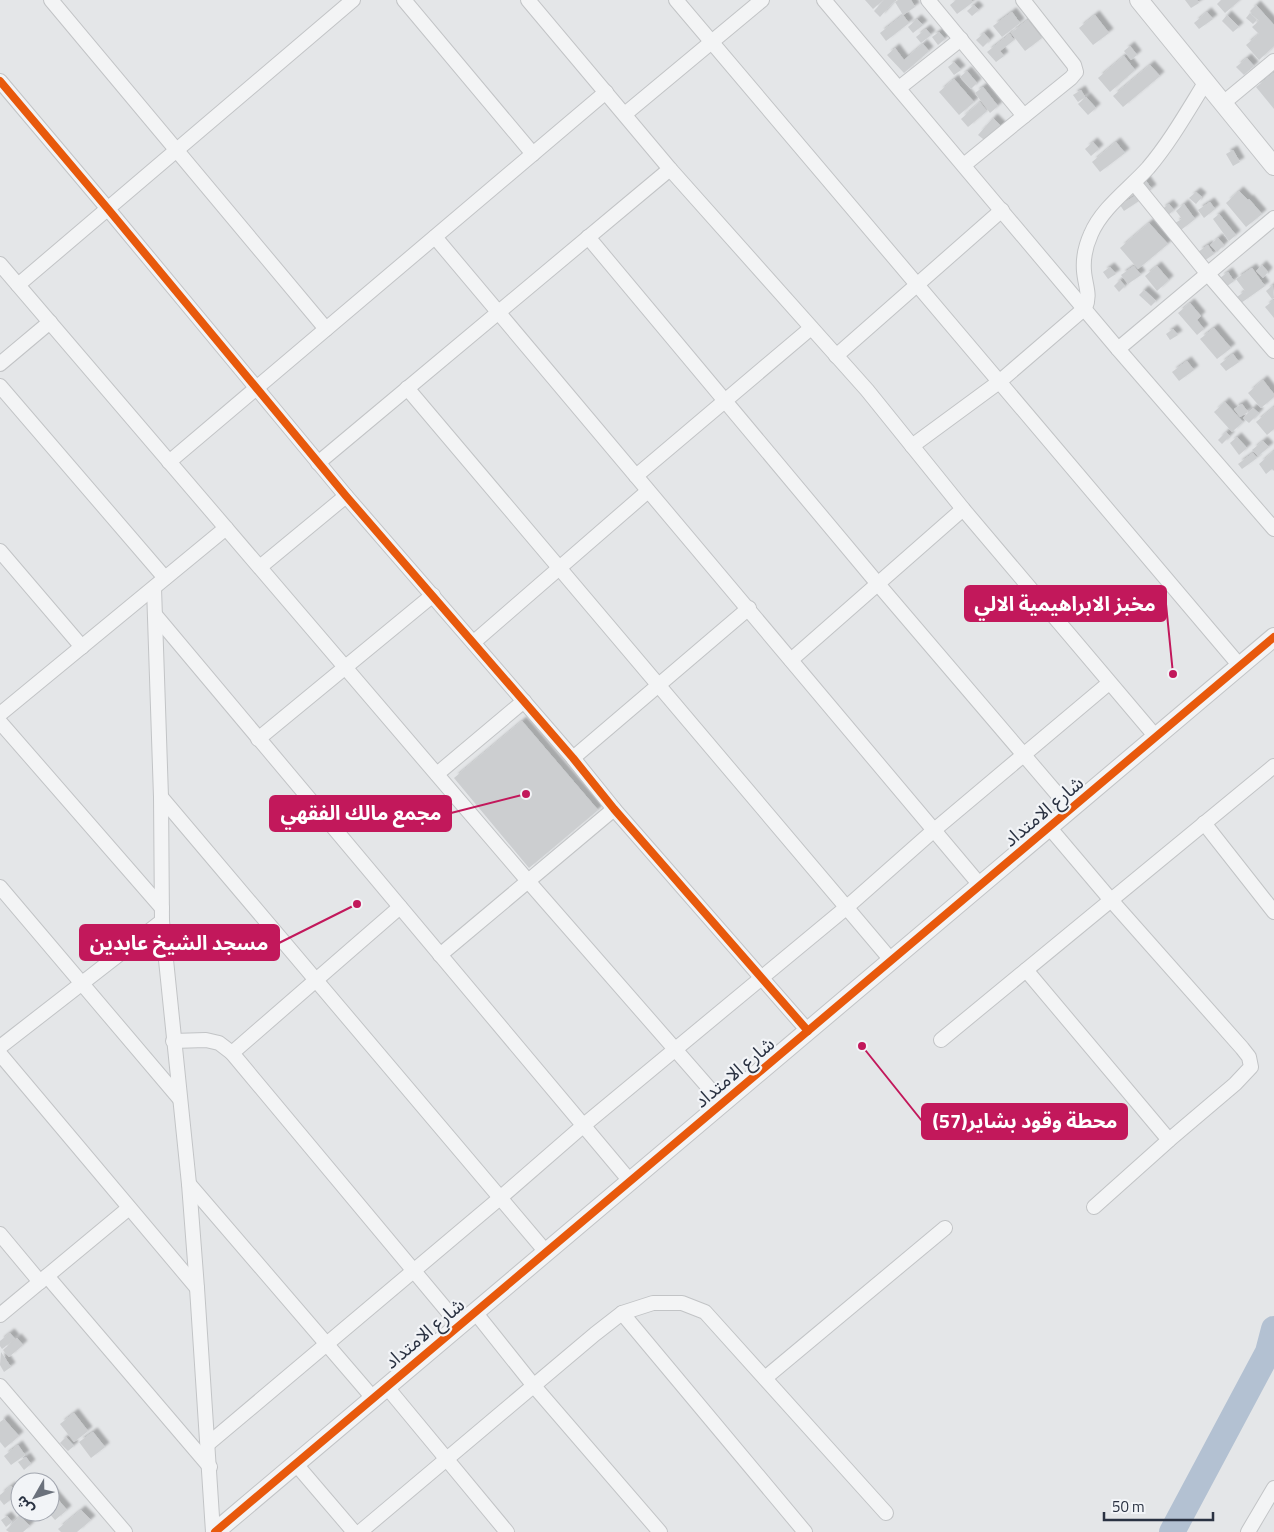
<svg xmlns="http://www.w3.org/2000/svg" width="1274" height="1532" font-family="'Titillium Web','Noto Sans Arabic',sans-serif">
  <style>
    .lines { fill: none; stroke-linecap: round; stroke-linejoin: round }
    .river { stroke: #b3c1d2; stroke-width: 26 }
    .building { fill: #ccced0; filter: url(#shadow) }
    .minor-casing { stroke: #c2c4c6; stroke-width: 16 }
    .tertiary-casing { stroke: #c2c4c6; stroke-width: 20 }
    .minor { stroke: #f3f4f5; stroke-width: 14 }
    .tertiary { stroke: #f3f4f5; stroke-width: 18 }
    .cycleway-casing { stroke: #f2f4f7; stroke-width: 11 }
    .cycleway { stroke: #e8590c; stroke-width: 8 }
    .labels { text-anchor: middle; stroke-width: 4.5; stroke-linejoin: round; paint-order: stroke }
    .street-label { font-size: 19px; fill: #2a3242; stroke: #f2f4f7 }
    .leader { fill: none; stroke: #c2185b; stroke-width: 2 }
    .callout-dot { fill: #c2185b; stroke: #f2f4f7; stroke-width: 2 }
    .callout { fill: #c2185b; stroke: #c2185b; stroke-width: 2 }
    .callout-label { font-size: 20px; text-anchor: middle; font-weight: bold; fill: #fff }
  </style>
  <defs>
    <filter id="shadow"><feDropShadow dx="4.5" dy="-4.5" stdDeviation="1" flood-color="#0004"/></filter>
  </defs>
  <rect width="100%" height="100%" fill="#e4e6e8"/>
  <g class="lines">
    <!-- river -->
    <path class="river" d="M1172 1532 1268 1352 1274 1329"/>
  </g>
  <!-- building -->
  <g class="building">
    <path d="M865 0H883L873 9Z"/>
    <path d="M884 0H895L880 17 874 11Z"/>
    <path d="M898 0H911L915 7 903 15 895 2Z"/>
    <path d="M956 0H971L973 2 957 14 950 5Z"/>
    <path d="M1185 0H1197L1199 3 1191 8Z"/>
    <path d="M1221 0H1240L1225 13 1217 4Z"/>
    <path d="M974 5 979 10 972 16 967 11Z"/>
    <path d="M1256 5 1274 25V46L1259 60 1246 45 1259 34 1252 27 1259 21 1250 11Z"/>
    <path d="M1012 12 1020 23 1002 37 993 26Z"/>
    <path d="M1207 12 1213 19 1199 29 1194 23Z"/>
    <path d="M1250 13 1257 20 1253 24 1246 18Z"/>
    <path d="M903 15 909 23 886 41 880 33Z"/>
    <path d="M1095 15 1109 33 1093 45 1079 28Z"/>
    <path d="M1227 15 1239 27 1233 32 1222 21Z"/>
    <path d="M917 19 923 25 913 33 908 27Z"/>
    <path d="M1028 20 1042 38 1025 51 1011 33Z"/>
    <path d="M926 29 931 35 921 43 916 37Z"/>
    <path d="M939 32 945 39 938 45 932 37Z"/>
    <path d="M984 33 990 40 983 47 976 40Z"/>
    <path d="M1010 34 1014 40 1000 51 1004 56 996 62 987 52Z"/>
    <path d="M923 44 929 51 904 73 887 55 895 48 904 60Z"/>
    <path d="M1130 46 1137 55 1131 60 1124 51Z"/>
    <path d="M1124 56 1135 70 1110 92 1098 78Z"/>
    <path d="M1247 58 1254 66 1244 75 1236 67Z"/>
    <path d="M954 62 961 70 954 75 948 67Z"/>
    <path d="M1150 65 1160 76 1123 107 1113 96Z"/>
    <path d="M967 71 977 83 971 89 960 77Z"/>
    <path d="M1274 73V109L1256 87Z"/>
    <path d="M954 79 974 102 959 115 939 92Z"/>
    <path d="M983 87 998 106 990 113 975 93Z"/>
    <path d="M1081 90 1085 97 1078 102 1073 95Z"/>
    <path d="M1086 97 1096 108 1088 115 1078 104Z"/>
    <path d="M980 102 987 111 968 127 961 119Z"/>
    <path d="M993 118 1002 127 988 143 978 135Z"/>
    <path d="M1093 142 1099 149 1091 156 1085 149Z"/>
    <path d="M1116 142 1125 153 1100 172 1092 162Z"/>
    <path d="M1233 150 1240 162 1233 166 1226 154Z"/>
    <path d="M1144 178 1152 189 1141 197 1133 186Z"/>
    <path d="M1239 191 1248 200 1249 199 1262 214 1246 227 1226 203Z"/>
    <path d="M1196 192 1202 197 1196 204 1189 198Z"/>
    <path d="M1135 196 1139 201 1124 211 1120 205Z"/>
    <path d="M1210 202 1215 209 1204 218 1198 210Z"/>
    <path d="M1169 204 1174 210 1166 217 1161 210Z"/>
    <path d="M1184 204 1195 219 1181 230 1175 223 1182 219 1176 211Z"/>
    <path d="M1219 214 1236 235 1229 241 1213 219Z"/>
    <path d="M1149 223 1168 244 1138 269 1120 248Z"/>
    <path d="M1218 238 1224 245 1217 252 1210 245Z"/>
    <path d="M1208 245 1214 254 1204 261 1198 252Z"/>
    <path d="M1262 265 1268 272 1263 278 1256 271Z"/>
    <path d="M1134 266 1141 275 1128 284 1121 275Z"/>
    <path d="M1157 266 1169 280 1157 291 1145 276Z"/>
    <path d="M1110 267 1116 274 1108 279 1103 272Z"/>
    <path d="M1252 268 1265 286 1241 303 1237 297 1245 291 1236 279Z"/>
    <path d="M1228 272 1234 281 1226 287 1220 278Z"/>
    <path d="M1120 280 1125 286 1119 292 1114 286Z"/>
    <path d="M1273 285 1274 298 1272 299 1266 291Z"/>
    <path d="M1144 290 1156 301 1151 306 1139 295Z"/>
    <path d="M1274 300V318L1265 307Z"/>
    <path d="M1190 303 1201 316 1197 320 1204 329 1197 335 1178 313Z"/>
    <path d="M1214 328 1231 348 1217 359 1200 339Z"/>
    <path d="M1173 329 1178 335 1170 340 1166 334Z"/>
    <path d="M1233 354 1239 362 1226 371 1220 364Z"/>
    <path d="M1187 361 1194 370 1179 381 1172 372Z"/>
    <path d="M1263 380 1274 394V397L1261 408 1248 393Z"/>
    <path d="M1225 402 1243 422 1232 432 1214 412Z"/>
    <path d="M1242 404 1248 412 1240 417 1234 409Z"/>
    <path d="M1274 407V429L1267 435 1256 422Z"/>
    <path d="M1253 408 1259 413 1249 423 1243 418Z"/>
    <path d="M1226 432 1230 436 1222 444 1218 440Z"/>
    <path d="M1237 437 1247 448 1239 455 1230 443Z"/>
    <path d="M1263 441 1269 447 1258 456 1252 450Z"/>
    <path d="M1274 451V471L1272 469 1266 474 1259 464Z"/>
    <path d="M1253 453 1257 458 1242 469 1238 464Z"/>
    <path d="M522 721 598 810 529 868 454 778Z"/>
    <path d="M10 1333 15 1339 2 1349 0 1346V1341Z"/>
    <path d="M17 1338 23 1345 9 1357 3 1350Z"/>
    <path d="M1 1352 11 1367 4 1372 0 1365Z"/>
    <path d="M74 1413 88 1431 74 1442 60 1424Z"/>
    <path d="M4 1419 19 1436 5 1448 0 1442V1422Z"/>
    <path d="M93 1432 105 1447 91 1458 79 1442Z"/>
    <path d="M66 1437 74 1446 68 1451 60 1443Z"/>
    <path d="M18 1445 25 1455 11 1465 4 1456Z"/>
    <path d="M26 1457 31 1464 24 1470 18 1462Z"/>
    <path d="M11 1486 18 1494 4 1505 0 1500V1495Z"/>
    <path d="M50 1490 67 1510 55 1520 48 1512H50Z"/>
    <path d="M81 1510 91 1520 77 1532H61L58 1529Z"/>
    <path d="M7 1516 12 1522 6 1527 1 1520Z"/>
    <path d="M20 1516 30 1526 23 1532H9L6 1530Z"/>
  </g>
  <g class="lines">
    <!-- minor casing -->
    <g class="minor-casing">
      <g id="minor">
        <path d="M51 0 326 329"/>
        <path d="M404 0 533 154"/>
        <path d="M528 0 670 169 867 390 963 509 1156 737"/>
        <path d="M676 0 1240 666"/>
        <path d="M824 0 1118 349 1274 529"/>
        <path d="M928 0 1024 116 964 165"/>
        <path d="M1023 0 1074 65 1076 72 1071 78 1024 116"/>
        <path d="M0 81 108 209 346 496 573 758 614 809 808 1031"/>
        <path d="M899 88 961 39"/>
        <path d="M1222 104 1274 61"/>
        <path d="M625 114 762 0"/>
        <path d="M1134 183 1207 273 1274 351"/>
        <path d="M435 237 980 885"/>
        <path d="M588 237 878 584 1070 809"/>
        <path d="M0 264 528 881 722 1103"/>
        <path d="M18 285 353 0"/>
        <path d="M1118 349 1274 218"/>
        <path d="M836 356 1002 210"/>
        <path d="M0 364 50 322"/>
        <path d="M0 386 165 578"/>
        <path d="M407 388 891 960"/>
        <path d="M912 446 999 382 1085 308C1091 295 1085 285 1084 271 1083 259 1086 245 1091 234 1102 208 1129 189 1148 168 1170 142 1187 112 1205 83"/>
        <path d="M169 462 606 92"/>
        <path d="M318 463 670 169"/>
        <path d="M636 476 811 328"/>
        <path d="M0 551 82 647"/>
        <path d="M260 567 346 496"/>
        <path d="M154 588 161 797 162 921 189 1184 197 1288 213 1532"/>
        <path d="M156 616 630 1181"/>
        <path d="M474 642 648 491"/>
        <path d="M791 660 963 509"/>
        <path d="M0 714 226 528"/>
        <path d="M0 722 162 908"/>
        <path d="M258 739 433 595"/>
        <path d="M573 758 749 608"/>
        <path d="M437 774 524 701"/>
        <path d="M161 797 546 1252"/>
        <path d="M1204 823 1274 912"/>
        <path d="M1049 827 1110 899 1242 1048 1249 1057 1251 1067 1235 1084 1169 1140 1094 1207"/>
        <path d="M0 887 179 1098"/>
        <path d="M440 955 614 809"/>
        <path d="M1026 970 1169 1140"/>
        <path d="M941 1040 1274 766"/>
        <path d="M173 1041 206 1040 219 1043 232 1053 400 907"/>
        <path d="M0 1047 162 921"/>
        <path d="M232 1053 459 1325"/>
        <path d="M0 1054 197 1288"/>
        <path d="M189 1184 373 1398"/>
        <path d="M0 1234 40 1282"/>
        <path d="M47 1276 210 1467"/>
        <path d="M475 1312 534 1386 660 1532"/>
        <path d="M622 1313 805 1532"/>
        <path d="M0 1315 129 1208"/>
        <path d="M765 1378 945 1228"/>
        <path d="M0 1386 125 1532"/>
        <path d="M386 1386 507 1532"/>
        <path d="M208 1444 500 1198 584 1125 847 907 933 831 1109 683"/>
        <path d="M295 1463 354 1532"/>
        <path d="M360 1532 595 1334 622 1313 653 1303H682L705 1312 886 1513"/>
        <path d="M1248 1532 1274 1488"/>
      </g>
    </g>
    <!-- tertiary casing -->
    <g class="tertiary-casing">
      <g id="tertiary">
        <path d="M1139 0 1274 166"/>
        <path d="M215 1532 1274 637"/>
      </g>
    </g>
    <!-- minor -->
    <use href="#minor" class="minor"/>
    <!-- tertiary -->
    <use href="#tertiary" class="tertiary"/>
    <!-- cycleway casing -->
    <g class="cycleway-casing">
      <g id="cycleway">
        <path d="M0 81 108 209 346 496 573 758 614 809 808 1031"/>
        <path d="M215 1532 1274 637"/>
      </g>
    </g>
    <!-- cycleway -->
    <use href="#cycleway" class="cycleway"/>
  </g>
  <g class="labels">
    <!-- street labels -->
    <g class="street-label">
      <text transform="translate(1043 811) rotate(-40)" y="7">شارع الامتداد</text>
      <text transform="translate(734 1072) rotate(-40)" y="7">شارع الامتداد</text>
      <text transform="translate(424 1333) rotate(-40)" y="7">شارع الامتداد</text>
    </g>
  </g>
  <!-- callouts -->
  <path class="leader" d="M1173 674L1166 604M526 794L451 813M357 904L279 943M862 1046L922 1121"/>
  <g class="callout-dot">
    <circle cx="1173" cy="674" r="5"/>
    <circle cx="526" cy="794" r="5"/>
    <circle cx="357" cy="904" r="5"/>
    <circle cx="862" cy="1046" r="5"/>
  </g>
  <g class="callout">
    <rect x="965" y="586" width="201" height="35" rx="5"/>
    <rect x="270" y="796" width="181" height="35" rx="5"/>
    <rect x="80" y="925" width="199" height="35" rx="5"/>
    <rect x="922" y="1104" width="205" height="35" rx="5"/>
  </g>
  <g class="callout-label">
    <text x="1065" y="611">مخبز الابراهيمية الالي</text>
    <text x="361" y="820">مجمع مالك الفقهي</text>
    <text x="179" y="950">مسجد الشيخ عابدين</text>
    <text x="1025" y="1128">محطة وقود بشاير(57)</text>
  </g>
  <!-- north arrow -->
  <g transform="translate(35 1497) rotate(231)"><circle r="24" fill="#f2f4f7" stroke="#a2a6af"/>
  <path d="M0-4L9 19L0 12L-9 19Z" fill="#6b717c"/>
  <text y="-8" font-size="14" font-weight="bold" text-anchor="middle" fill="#2a3242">ش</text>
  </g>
  <!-- scale -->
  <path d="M1104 1512v8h109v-8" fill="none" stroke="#2a3242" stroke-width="2.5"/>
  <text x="1112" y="1512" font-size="15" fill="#2a3242" stroke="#f2f4f7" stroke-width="4" paint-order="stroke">50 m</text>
</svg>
